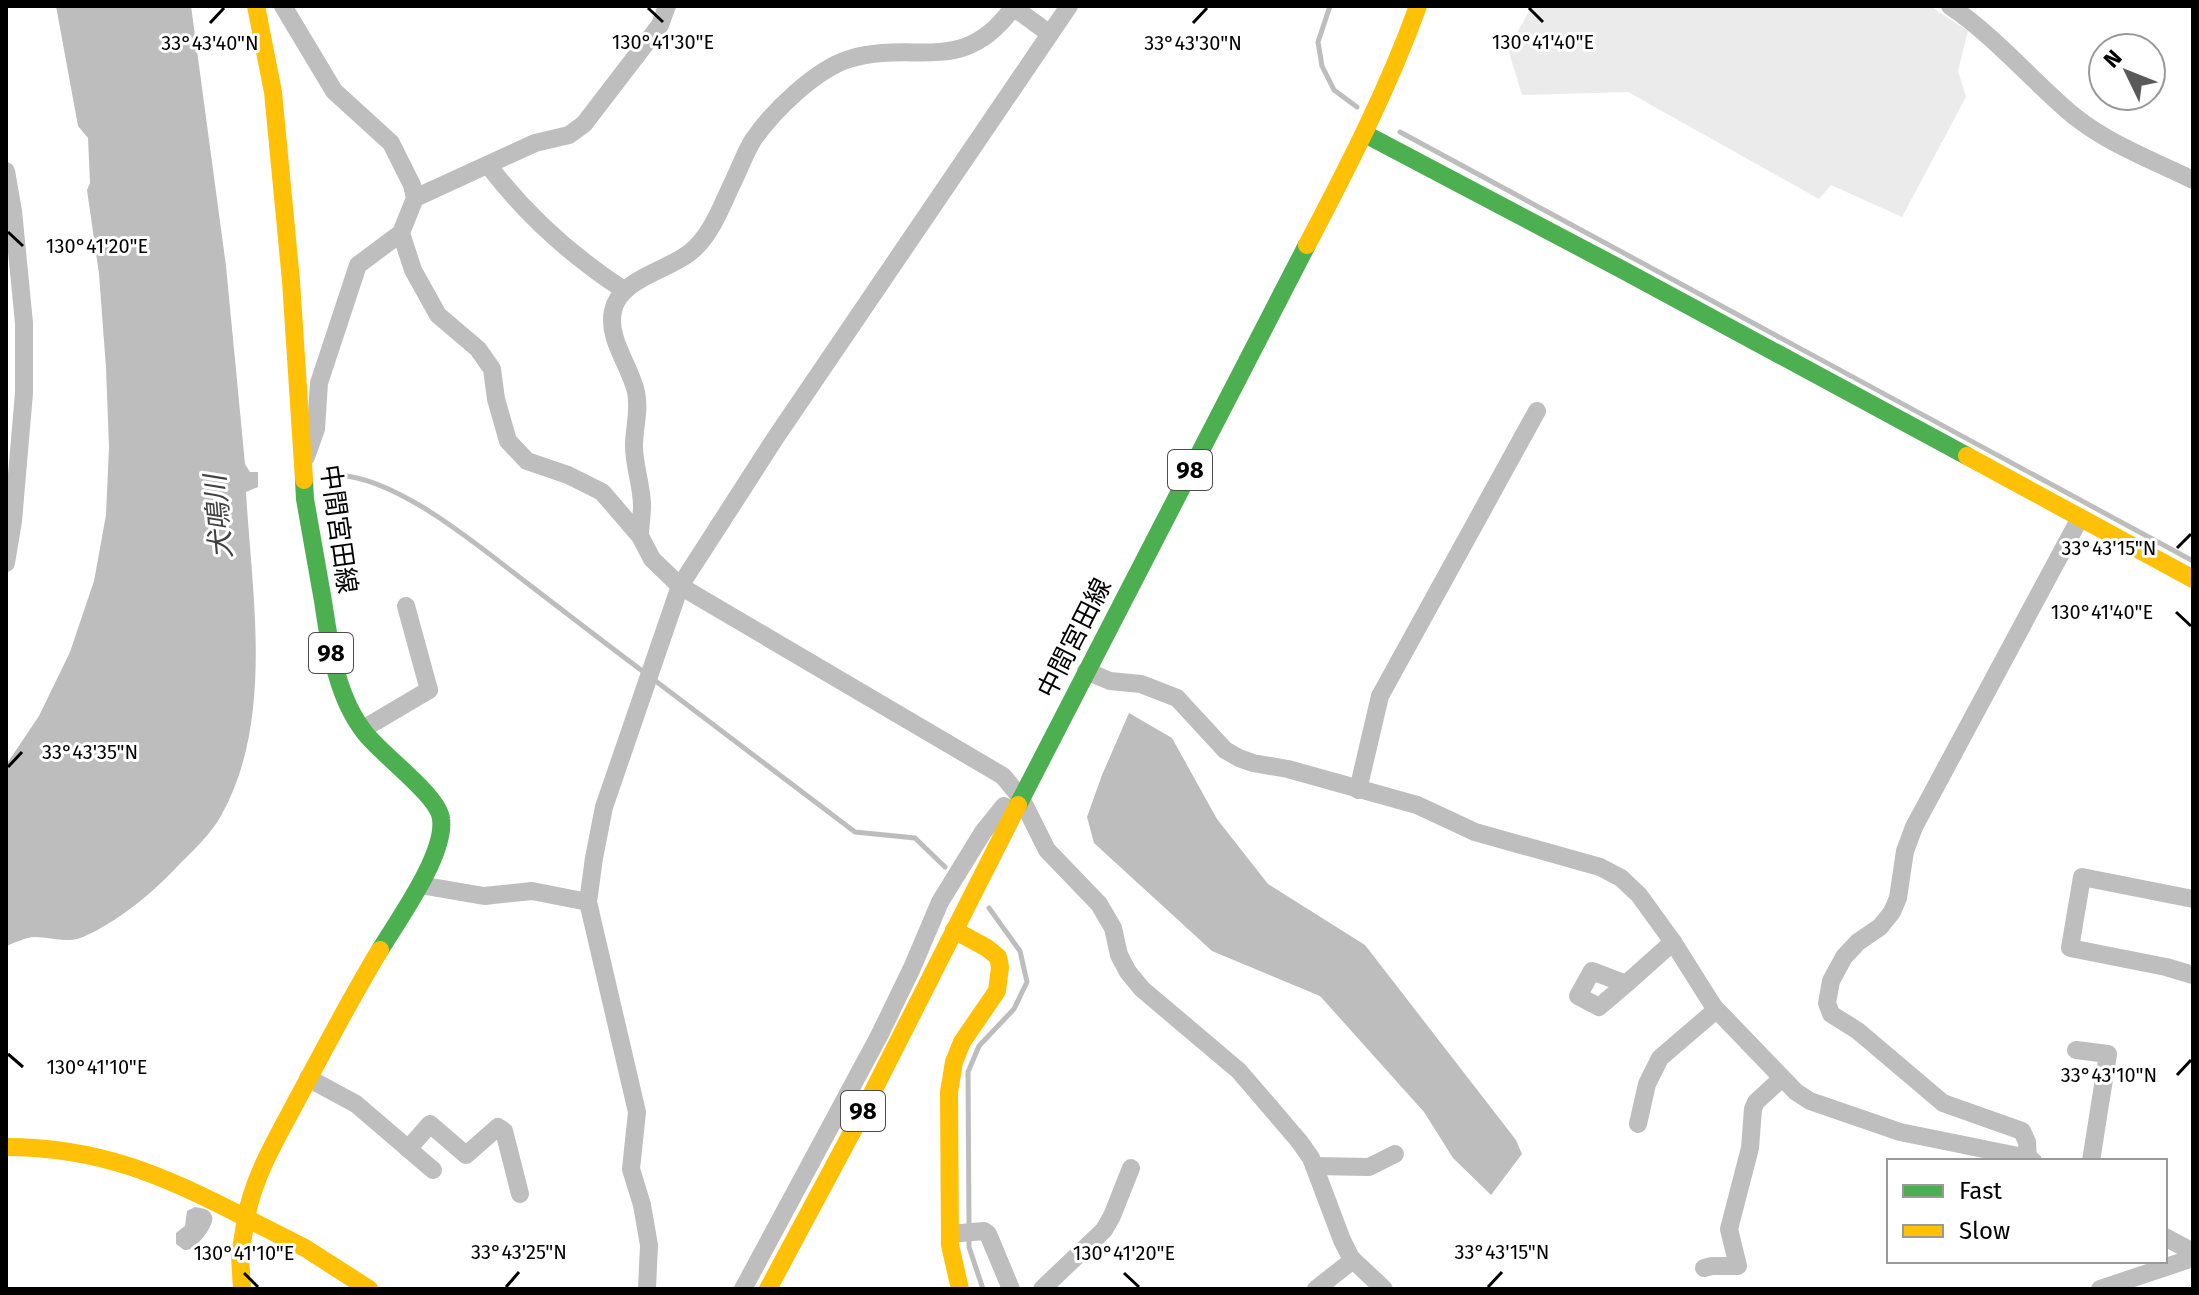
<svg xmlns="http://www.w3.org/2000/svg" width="2199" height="1295" font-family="'Fira Sans','Noto Sans JP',sans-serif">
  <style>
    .green { fill: #ebebeb }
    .water { fill: #bdbdbd }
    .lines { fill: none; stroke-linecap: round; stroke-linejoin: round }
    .stream { stroke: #bdbdbd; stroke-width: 5 }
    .street { stroke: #bebebe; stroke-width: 18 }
    .fast { stroke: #4caf50; stroke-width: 18 }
    .slow { stroke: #ffc107; stroke-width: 18 }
    .ticks { fill: none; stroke: #000; stroke-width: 3 }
    .labels { text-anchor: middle; stroke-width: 6; stroke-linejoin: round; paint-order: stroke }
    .shield { fill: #fff; stroke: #4c4c4c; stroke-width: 2 }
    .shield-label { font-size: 24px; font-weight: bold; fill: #000 }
    .street-label { font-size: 26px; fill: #000; stroke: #fff }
    .water-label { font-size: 28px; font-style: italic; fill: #424242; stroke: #fff }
    .ticks-label { font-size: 20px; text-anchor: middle; fill: #000; stroke: #fff; stroke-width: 6; stroke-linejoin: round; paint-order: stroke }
  </style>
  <rect width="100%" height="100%" fill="#fff"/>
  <!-- green -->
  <path class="green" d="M1532 6H1930L1968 31 1958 71 1966 97 1902 217 1831 185 1819 199 1628 92 1522 95 1508 49Z"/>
  <!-- water -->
  <g class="water">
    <path d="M56 6H191L226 266 245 464 250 472H258V487L246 492C252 596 274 719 222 814 211 835 191 852 175 869 149 896 117 922 83 937 66 944 51 937 35 937 26 937 15 943 6 946V765L39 716 70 652 94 581 106 515 109 447 106 368 99 274 87 190 90 183 88 138 78 126Z"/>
    <path d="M1129 713 1172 738 1217 819 1268 884 1365 945 1516 1140 1522 1154 1491 1195 1453 1158 1424 1112 1320 996 1212 951 1094 843 1087 817 1102 775Z"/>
    <path d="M195 1207C201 1208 210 1209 212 1216 215 1225 198 1246 190 1249 188 1250 186 1250 184 1250L176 1244V1233L185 1226 187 1211Z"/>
  </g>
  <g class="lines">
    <!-- stream -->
    <g class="stream">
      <path d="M1330 6 1318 42 1322 66 1334 90 1357 107"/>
      <path d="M1400 132 2193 561"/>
      <path d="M336 475C398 477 478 546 527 583 566 613 605 643 645 673"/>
      <path d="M653 679 855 832 915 838 945 867"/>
      <path d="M969 1226 968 1072 979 1046 1014 1009 1027 982 1020 951 989 908"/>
      <path d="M969 1236V1247L983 1289"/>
    </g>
    <!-- street -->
    <g class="street">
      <path d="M283 6 334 91 391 143 412 185 415 198 401 233 358 265 319 383 316 429 306 457"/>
      <path d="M1950 6C1996 37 2031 80 2074 116 2109 144 2152 160 2193 180"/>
      <path d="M1013 7 1050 34"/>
      <path d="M488 165C527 216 570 255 624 290"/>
      <path d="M6 171 13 211 24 323V393L13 521 6 563"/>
      <path d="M415 198 535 143 569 135 584 124 660 25 667 6"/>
      <path d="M401 233 413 270 438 315 478 349 492 369 496 399 508 441 527 461 568 475 602 492 640 536 652 559 680 586 1003 776 1021 798 1047 850 1099 904 1113 928 1119 955 1128 972 1142 989 1239 1071 1299 1141 1311 1158 1342 1240 1351 1258 1384 1289"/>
      <path d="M640 536C640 526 642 516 642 506 642 486 634 466 634 446 634 427 640 411 636 392 630 365 607 339 613 311 620 276 673 271 696 247 713 230 722 205 732 184 739 170 745 153 753 140 773 111 815 70 849 59 916 39 964 78 1014 6"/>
      <path d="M1086 671 1110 681 1141 684 1177 698 1225 750 1239 758 1253 763 1288 769 1417 805 1475 832 1600 867 1621 878 1639 895 1673 942 1714 1007 1796 1092 1810 1101 1900 1132 2028 1158 2033 1161"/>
      <path d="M363 729 429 690 406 606"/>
      <path d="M1358 790 1380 696 1537 411"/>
      <path d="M420 885 484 896 532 891 588 902"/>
      <path d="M2193 899 2082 877 2070 948 2166 967 2193 975"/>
      <path d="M1626 984 1599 1007 1578 996 1592 971 1626 984 1673 942"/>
      <path d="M2076 1050 2108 1054 2091 1161"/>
      <path d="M308 1078 356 1104 433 1170"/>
      <path d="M1638 1124 1647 1084 1660 1058 1716 1010"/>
      <path d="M408 1149 430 1124 466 1155 498 1127 504 1131 520 1194"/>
      <path d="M2028 1158 2027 1142 2022 1131 1943 1103 1858 1031 1831 1014 1827 1003 1831 981 1844 957 1858 942 1880 927 1892 912 1898 898 1905 851 1914 827 2080 518"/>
      <path d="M1314 1166 1369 1167 1395 1154"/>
      <path d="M950 1234 984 1231 988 1234 1011 1289"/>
      <path d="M2165 1237 2193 1252"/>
      <path d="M1704 1268 1712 1266H1738L1729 1229 1750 1148 1753 1109 1756 1102 1782 1078"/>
      <path d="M647 1289 649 1245 642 1205 631 1169 637 1112 588 902 594 858 604 807 680 586 776 437 1069 6"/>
      <path d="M743 1289 879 1036 912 968 940 902 983 832 1004 806"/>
      <path d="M1042 1289 1104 1230 1112 1216 1131 1168"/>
      <path d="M1316 1289 1353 1260"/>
      <path d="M2100 1289 2193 1258"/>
    </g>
    <!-- fast -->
    <g class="fast">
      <path d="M1365 134 1621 269 1967 456"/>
      <path d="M304 480 305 499C311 533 317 567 323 601 330 647 336 696 365 733 382 755 439 796 441 819 446 854 398 920 380 950"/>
      <path d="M1018 805 1307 245"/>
    </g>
    <!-- slow -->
    <g class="slow">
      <path d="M256 6 273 92 291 281 304 480"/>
      <path d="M1307 245C1348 167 1388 89 1418 6"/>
      <path d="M1967 456 2193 579"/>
      <path d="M954 930 987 948 998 957 1000 967 997 991 962 1042 954 1062 949 1092 950 1245 960 1289"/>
      <path d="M6 1147C99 1147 166 1176 246 1218L240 1256 242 1289"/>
      <path d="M369 1289 305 1248 246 1218C254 1175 277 1138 297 1100 324 1050 350 999 380 950"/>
      <path d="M768 1289 858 1121 1018 805"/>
    </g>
  </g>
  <!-- ticks -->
  <path class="ticks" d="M648 8 663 22M1529 8 1543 22M210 23 224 8M1193 23 1207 8M8 232 23 246M2177 548 2191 534M2176 612 2191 626M8 767 22 752M8 1054 23 1067M2177 1075 2191 1060M244 1273 258 1287M1124 1273 1139 1287M506 1287 519 1272M1488 1287 1502 1272"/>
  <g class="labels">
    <!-- shield labels -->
    <g class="shield">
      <rect x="1168" y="450" width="44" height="40" rx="6"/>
      <rect x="309" y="633" width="44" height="40" rx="6"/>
      <rect x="841" y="1091" width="44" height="40" rx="6"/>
    </g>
    <g class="shield-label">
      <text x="1190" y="478">98</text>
      <text x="331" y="661">98</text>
      <text x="863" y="1119">98</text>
    </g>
    <!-- street labels -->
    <g class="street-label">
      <text transform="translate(339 529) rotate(82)" y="9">中間宮田線</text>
      <text transform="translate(1074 638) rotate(-63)" y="9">中間宮田線</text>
    </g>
    <!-- water labels -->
    <g class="water-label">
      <text transform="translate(218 517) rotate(-95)" y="10">犬鳴川</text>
    </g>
  </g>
  <g class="ticks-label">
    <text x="663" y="49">130°41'30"E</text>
    <text x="1543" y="49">130°41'40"E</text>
    <text x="210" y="50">33°43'40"N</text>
    <text x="1193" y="50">33°43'30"N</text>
    <text x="97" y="253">130°41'20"E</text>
    <text x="2109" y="555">33°43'15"N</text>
    <text x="2102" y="619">130°41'40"E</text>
    <text x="90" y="759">33°43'35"N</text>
    <text x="97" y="1074">130°41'10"E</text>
    <text x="2109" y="1082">33°43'10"N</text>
    <text x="519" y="1259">33°43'25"N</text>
    <text x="1502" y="1259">33°43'15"N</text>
    <text x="244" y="1260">130°41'10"E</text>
    <text x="1124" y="1260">130°41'20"E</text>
  </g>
  <!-- border -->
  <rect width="2199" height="1295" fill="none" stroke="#000000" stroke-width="16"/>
  <!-- legend -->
  <rect x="1887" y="1159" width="280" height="104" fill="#ffffff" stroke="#999999" stroke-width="2"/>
  <rect x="1903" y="1185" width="40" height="12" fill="#4caf50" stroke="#999999" stroke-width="2"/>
  <text x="1959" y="1199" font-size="24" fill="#000000">Fast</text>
  <rect x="1903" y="1225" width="40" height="12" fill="#ffc107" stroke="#999999" stroke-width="2"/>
  <text x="1959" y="1239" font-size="24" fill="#000000">Slow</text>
  <!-- north arrow -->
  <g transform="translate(2127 72) rotate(313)"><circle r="38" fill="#ffffff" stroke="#999999" stroke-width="2"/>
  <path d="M0-6L14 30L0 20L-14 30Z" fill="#595959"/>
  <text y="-12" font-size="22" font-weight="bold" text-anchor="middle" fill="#000000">N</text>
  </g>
</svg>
